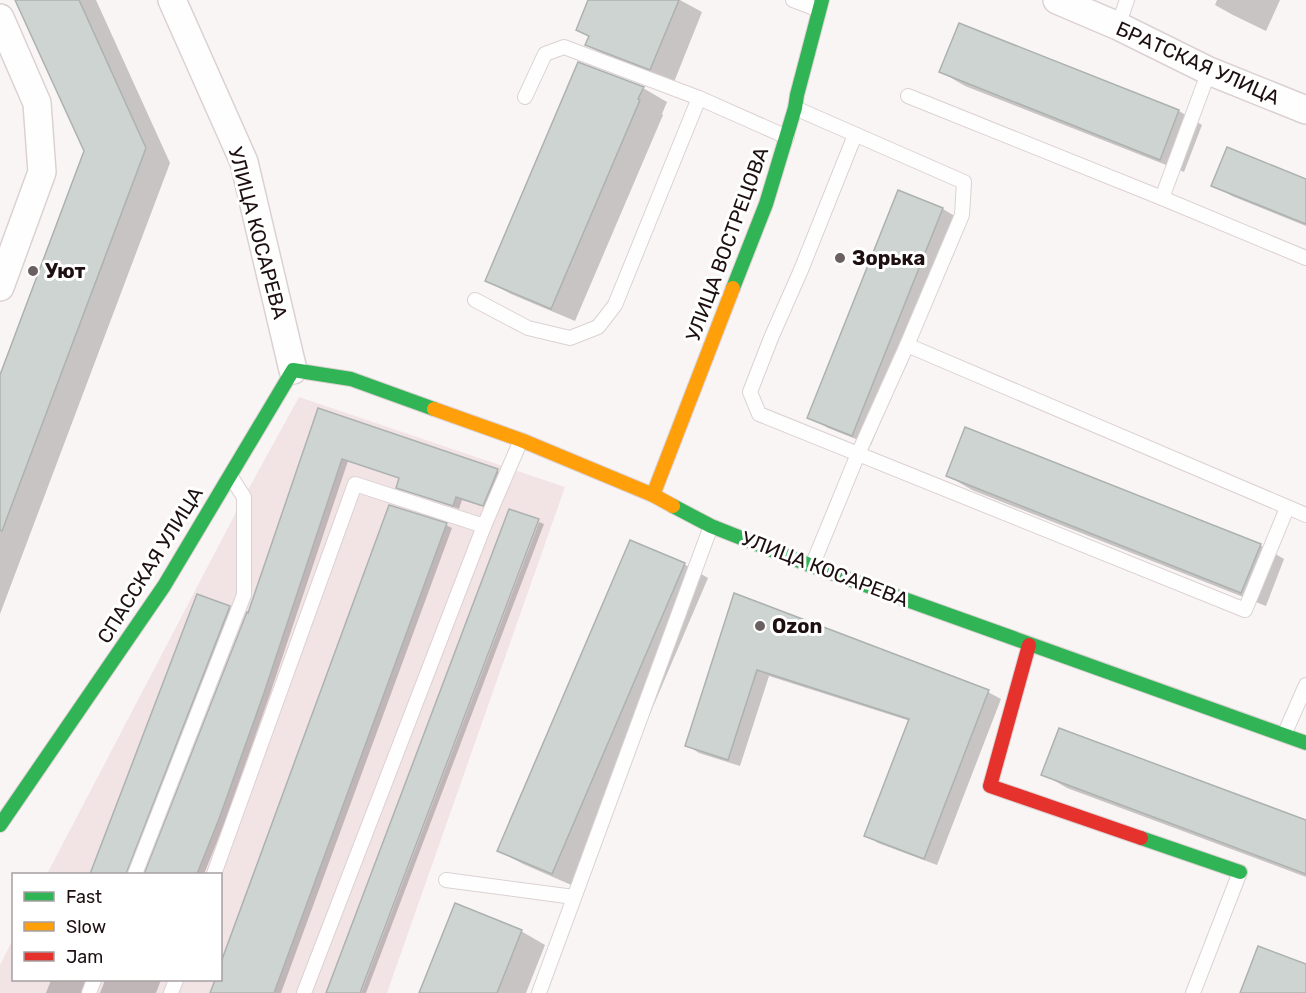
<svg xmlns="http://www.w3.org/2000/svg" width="1306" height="993" font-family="Rubik,sans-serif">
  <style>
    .built { fill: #f2e4e5 }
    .shadow { fill: #0003 }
    .building { fill: #cdd4d2; stroke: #adb2b1; stroke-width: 1.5 }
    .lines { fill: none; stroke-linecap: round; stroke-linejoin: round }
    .lane-casing { stroke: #dcd1d2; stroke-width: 16 }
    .street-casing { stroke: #dcd1d2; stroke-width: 30 }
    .fast-casing { stroke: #dcd1d2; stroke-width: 16 }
    .slow-casing { stroke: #dcd1d2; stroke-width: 16 }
    .jam-casing { stroke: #dcd1d2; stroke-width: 16 }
    .lane { stroke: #fefefe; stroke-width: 14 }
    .street { stroke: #fefefe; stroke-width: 27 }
    .fast { stroke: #30b455; stroke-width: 14 }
    .slow { stroke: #ff9f0a; stroke-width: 14 }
    .jam { stroke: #e5322d; stroke-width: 14 }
    .poi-dot { fill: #6b6061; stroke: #fff; stroke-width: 2 }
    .labels { text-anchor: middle; stroke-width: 6; stroke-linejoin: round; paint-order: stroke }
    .street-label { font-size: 20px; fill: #1e1011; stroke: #fff }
    .poi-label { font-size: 20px; font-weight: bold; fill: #1e1011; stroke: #fff; text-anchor: start }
  </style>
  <rect width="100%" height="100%" fill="#faf5f5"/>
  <!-- built -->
  <path class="built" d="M299 397 565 487 387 993H0V965L13 939 14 980H220V874H47L244 497Z"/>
  <!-- shadow -->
  <g class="shadow">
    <path d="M17 0H96L170 163 0 614V379L86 151Z"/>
    <path d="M590 0H680L702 12 674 82 610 58 587 45 590 37 578 30Z"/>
    <path d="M1217 0H1280L1266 31 1233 15 1215 5Z"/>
    <path d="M959 25 1179 111 1202 125 1184 172 965 86 941 72Z"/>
    <path d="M643 88 667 102 662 114 663 115 575 321 511 294 487 281Z"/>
    <path d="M1306 180V226L1232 196 1213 185Z"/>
    <path d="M899 192 943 209 961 220 871 445 828 428 809 417Z"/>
    <path d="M318 410 497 471 503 474 489 508 462 500 459 509 403 490 397 487 401 478 348 461 269 697 225 822 204 874H146L248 614Z"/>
    <path d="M948 476 1260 545 1284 559 1266 606 972 490Z"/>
    <path d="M539 522 544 524 366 993H361Z"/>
    <path d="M446 525 452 528 281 993H212L217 980H220Z"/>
    <path d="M684 564 708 578 576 887 523 864 499 851Z"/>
    <path d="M735 595 988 692 1001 699 937 865 878 843 866 835 910 721 769 676 740 766 699 753 687 745Z"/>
    <path d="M198 596 235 611 132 874H91Z"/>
    <path d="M1043 774 1306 822V877L1067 788Z"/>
    <path d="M456 905 521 931 545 945 526 993H420Z"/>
    <path d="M51 980H92L86 993H46Z"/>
    <path d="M103 980H161L156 993H100L104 983Z"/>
  </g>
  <!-- building -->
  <g class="building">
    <path d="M15 0H79L146 148 2 531 0 530V375L84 151Z"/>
    <path d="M588 0H679L650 70 585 45 589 36 576 30Z"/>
    <path d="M959 23 1179 110 1160 160 939 72Z"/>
    <path d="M578 62 644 87 638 99 640 100 551 309 485 281Z"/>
    <path d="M1227 147 1306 179V224L1211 186Z"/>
    <path d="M898 190 943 208 852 436 807 418Z"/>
    <path d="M318 408 498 469 495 477 483 506 456 497 453 506 396 488 399 478 342 459 264 693 219 819 197 874H144L247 612 248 613Z"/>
    <path d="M965 427 1261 544 1241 593 946 476Z"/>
    <path d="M389 505 447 523 274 993H210L215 980H220V965Z"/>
    <path d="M509 509 539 519 360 993H326Z"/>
    <path d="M630 540 685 563 552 874 497 851Z"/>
    <path d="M734 593 989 690 924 859 864 836 909 719 757 670 728 760 685 746Z"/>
    <path d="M197 594 230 606 126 874H90Z"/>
    <path d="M1059 728 1306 820V874L1041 775Z"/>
    <path d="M455 903 522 930 497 993H419Z"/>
    <path d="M1258 946 1306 964V993H1240Z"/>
  </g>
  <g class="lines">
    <!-- lane casing -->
    <g class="lane-casing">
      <g id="lane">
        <path d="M793 0 819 10"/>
        <path d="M1118 26 1127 0"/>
        <path d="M1209 71 1162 198 1306 258"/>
        <path d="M908 96 1162 198"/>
        <path d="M525 97 545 54 564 47 699 98 787 137"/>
        <path d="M795 108 964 182 962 215 907 345 858 454 812 566"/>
        <path d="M855 135 801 270 771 338 750 392 759 414 1245 610 1287 508"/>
        <path d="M475 300 528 328 570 338 598 327 615 305 699 98"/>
        <path d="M907 345 1306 515"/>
        <path d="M1284 735 1306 685"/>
        <path d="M135 874 244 595V497L231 477"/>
        <path d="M214 874 355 484 484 526"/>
        <path d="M446 880 574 897"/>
        <path d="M89 993 94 980"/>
        <path d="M171 993 176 980"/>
        <path d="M304 993 484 526 521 440"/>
        <path d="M539 993 711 526"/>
        <path d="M1193 993 1240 872"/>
      </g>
    </g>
    <!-- street casing -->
    <g class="street-casing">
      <g id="street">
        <path d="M172 0 244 162 293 370"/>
        <path d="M1057 0 1118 26 1209 71 1306 110"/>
        <path d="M0 18 37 103 42 172 0 287"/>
      </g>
    </g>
    <!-- fast casing -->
    <g class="fast-casing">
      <g id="fast">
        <path d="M733 288 766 204 795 108 797 95 822 0"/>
        <path d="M673 506 711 526 812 566 1306 743"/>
        <path d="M0 825 164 586 293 370 351 379 434 409"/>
        <path d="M1141 838 1240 872"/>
      </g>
    </g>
    <!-- slow casing -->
    <g class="slow-casing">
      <g id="slow">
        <path d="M434 409 521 440 653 495 673 506"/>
        <path d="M653 495 733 288"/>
      </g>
    </g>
    <!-- jam casing -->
    <g class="jam-casing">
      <path id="jam" d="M1029 645 990 786 1141 838"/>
    </g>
    <!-- lane -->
    <use href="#lane" class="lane"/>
    <!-- street -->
    <use href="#street" class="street"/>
    <!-- fast -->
    <use href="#fast" class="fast"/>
    <!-- slow -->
    <use href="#slow" class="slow"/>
    <!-- jam -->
    <use href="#jam" class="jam"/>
  </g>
  <!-- markers -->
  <g class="poi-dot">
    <circle cx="840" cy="258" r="6"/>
    <circle cx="33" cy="271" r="6"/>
    <circle cx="760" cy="626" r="6"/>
  </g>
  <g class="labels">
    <!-- street labels -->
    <g class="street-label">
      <text transform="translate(1198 63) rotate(24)" y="7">БРАТСКАЯ УЛИЦА</text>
      <text transform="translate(258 233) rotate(75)" y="7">УЛИЦА КОСАРЕВА</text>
      <text transform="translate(727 244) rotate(-70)" y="7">УЛИЦА ВОСТРЕЦОВА</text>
      <text transform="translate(150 565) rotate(-58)" y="7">СПАССКАЯ УЛИЦА</text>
      <text transform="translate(825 569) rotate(21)" y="7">УЛИЦА КОСАРЕВА</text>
    </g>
    <!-- poi labels -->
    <g class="poi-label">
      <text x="852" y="265">Зорька</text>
      <text x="45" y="278">Уют</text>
      <text x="772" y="633">Ozon</text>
    </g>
  </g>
  <!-- legend -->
  <rect x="12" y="873" width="210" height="108" fill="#ffffff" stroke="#a59fa0" stroke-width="1.5"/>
  <rect x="24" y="892" width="30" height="9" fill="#30b455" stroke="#a59fa0" stroke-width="1.5"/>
  <text x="66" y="903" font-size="18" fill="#1e1011">Fast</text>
  <rect x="24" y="922" width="30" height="9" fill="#ff9f0a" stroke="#a59fa0" stroke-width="1.5"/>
  <text x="66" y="933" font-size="18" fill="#1e1011">Slow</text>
  <rect x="24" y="952" width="30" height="9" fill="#e5322d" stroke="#a59fa0" stroke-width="1.5"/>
  <text x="66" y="963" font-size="18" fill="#1e1011">Jam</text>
</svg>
